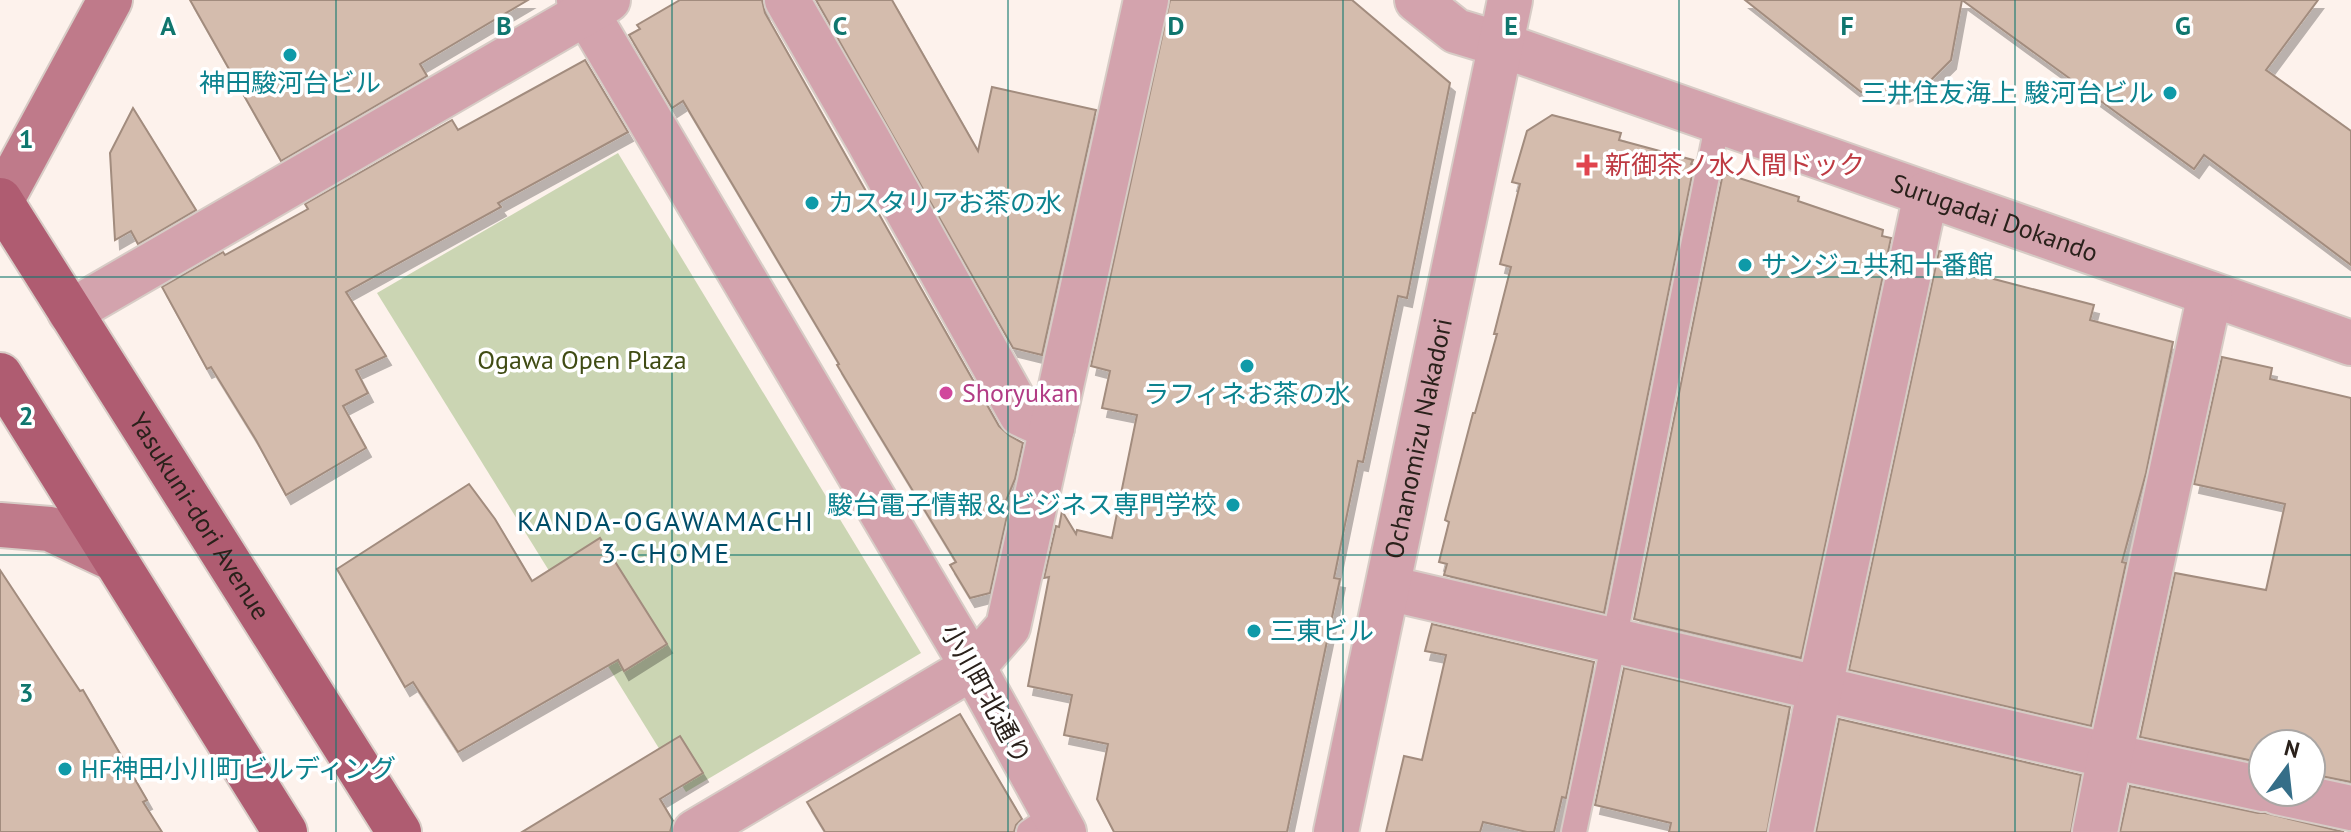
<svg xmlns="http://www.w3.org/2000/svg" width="2351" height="832" font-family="'PT Sans','Noto Sans JP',sans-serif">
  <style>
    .green { fill: #cbd5b3 }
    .building { fill: #d4bcad; stroke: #a28c7e; stroke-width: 2; filter: url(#shadow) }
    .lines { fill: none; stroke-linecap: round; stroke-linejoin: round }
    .lane-casing { stroke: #d7ccc6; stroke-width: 28 }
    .street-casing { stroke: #d7ccc6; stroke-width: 48 }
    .secondary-casing { stroke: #d7ccc6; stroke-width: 48 }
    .primary-casing { stroke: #d7ccc6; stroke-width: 48 }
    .lane { stroke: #d3a3ad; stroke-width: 24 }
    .street { stroke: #d3a3ad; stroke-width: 44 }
    .secondary { stroke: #bf7a8a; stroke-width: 44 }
    .primary { stroke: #af5c71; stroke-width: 44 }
    .grid { fill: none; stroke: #0f766e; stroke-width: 2; stroke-opacity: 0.55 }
    .culture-dot { fill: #0f9aa8; stroke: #fff; stroke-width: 3 }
    .health-dot { fill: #e0444e; stroke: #fff; stroke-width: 3 }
    .hotel-dot { fill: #d1479c; stroke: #fff; stroke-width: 3 }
    .labels { text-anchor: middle; stroke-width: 7; stroke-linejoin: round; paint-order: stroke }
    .culture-label { font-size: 26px; fill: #0d838f; stroke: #fff; text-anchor: start }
    .health-label { font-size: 26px; fill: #be3a42; stroke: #fff; text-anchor: start }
    .street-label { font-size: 26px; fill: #2a211b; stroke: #fff }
    .park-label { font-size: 26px; fill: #404c14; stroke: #fff }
    .hotel-label { font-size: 26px; fill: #b23c85; stroke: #fff; text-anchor: start }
    .neighbourhood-label { font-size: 28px; letter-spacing: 2px; fill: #004d68; stroke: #fff }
    .grid-label { font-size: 26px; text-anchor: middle; font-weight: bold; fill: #0f766e; stroke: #fff; stroke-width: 7; stroke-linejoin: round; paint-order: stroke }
  </style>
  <defs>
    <filter id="shadow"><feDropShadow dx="5" dy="9" stdDeviation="0" flood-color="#0004"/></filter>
  </defs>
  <rect width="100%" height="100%" fill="#fdf2ec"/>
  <!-- green -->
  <path class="green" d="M618 153 921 653 686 792 377 293Z"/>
  <!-- building -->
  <g class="building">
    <path d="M190 0H528L420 64 427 76 281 161Z"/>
    <path d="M680 0H762L765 13 999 426 1010 436 1023 443 1015 479 1000 515 1007 516 990 593 970 598 950 565 956 562 873 425 837 365 839 364 683 101 672 108 629 35 640 29 637 25Z"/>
    <path d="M816 0H892L978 151 992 87 1096 110 1042 355 1013 348Z"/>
    <path d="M1170 0H1352L1450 83 1407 298 1398 296 1363 462 1358 461 1334 578 1340 579 1287 832H1114L1097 799 1108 744 1064 735 1072 695 1028 686 1049 577 1044 578 1056 526 1059 527 1062 511 1076 534 1077 530 1112 538 1137 415 1102 408 1110 371 1091 366Z"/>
    <path d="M1745 0H1962L1951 60 1928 83 1899 95 1861 92Z"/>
    <path d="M1962 0H2318L2266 70 2351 131V265L2204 155 2194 169Z"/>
    <path d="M585 60 628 132 498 203 501 207 346 292 386 356 356 370 368 393 343 406 366 448 286 495 256 440 211 367 207 369 162 287 223 252 225 255 308 209 305 204 452 120 458 130Z"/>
    <path d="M133 108 196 210 138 244 131 231 115 240 110 153Z"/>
    <path d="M1552 115 1621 133 1619 140 1693 160 1691 164 1694 165 1604 613 1444 575 1447 564 1439 562 1449 522 1445 520 1473 413H1475L1497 334H1494L1511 267 1500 264 1520 184 1512 182 1527 131Z"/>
    <path d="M1723 173 1799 197 1798 201 1883 230 1882 236 1891 238 1801 658 1634 619Z"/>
    <path d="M1939 251 1961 257 1959 264 1992 273 1990 278 2094 305 2090 320 2173 342 2146 473 2122 562 2126 563 2091 726 1849 670Z"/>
    <path d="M2222 357 2272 368 2270 379 2351 398V782L2311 774V744H2263V763L2140 737 2175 573 2266 590 2285 504 2194 484Z"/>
    <path d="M469 484 495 519 532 581 600 538 667 644 624 671 618 660 458 752 413 682 405 687 337 569Z"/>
    <path d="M0 570 80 691 83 690 147 800 143 802 162 832H0Z"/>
    <path d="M1432 624 1594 662 1566 798 1562 797 1554 832H1527L1483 822 1480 832H1386L1404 756 1422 760 1446 655 1425 651Z"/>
    <path d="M1624 668 1790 707 1767 832H1669L1671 823 1595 805Z"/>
    <path d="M960 714 1022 819 1016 825 1014 832H825L807 802Z"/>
    <path d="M1839 719 2081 775 2071 832H1816Z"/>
    <path d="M680 736 703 773 660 799 673 821 670 832H522Z"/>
    <path d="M2130 786 2258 813H2265L2344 832H2120Z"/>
  </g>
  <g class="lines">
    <!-- lane casing -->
    <g class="lane-casing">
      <g id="lane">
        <path d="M1029 832 1054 815"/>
        <path d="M1574 832 1614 641 1718 121"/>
      </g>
    </g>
    <!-- street casing -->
    <g class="street-casing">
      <g id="street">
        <path d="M579 0 973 667 1064 832"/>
        <path d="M787 0 868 140 1021 414 1052 428"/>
        <path id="s1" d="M1417 0 1456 31 1499 44 2351 343"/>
        <path d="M70 312 608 0"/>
        <path d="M1388 588 2110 756 2263 789"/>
        <path d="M2277 792 2351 808"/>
        <path d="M695 832 973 667 1008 627 1146 0"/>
        <path id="s2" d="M1336 832 1510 0"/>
        <path d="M1791 832 1820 687 1926 194"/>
        <path d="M2095 832 2110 756 2210 294"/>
      </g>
    </g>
    <!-- secondary casing -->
    <g class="secondary-casing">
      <g id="secondary">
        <path d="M0 203 110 0"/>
        <path d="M0 525 50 529 114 559"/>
      </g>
    </g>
    <!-- primary casing -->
    <g class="primary-casing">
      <g id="primary">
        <path id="s3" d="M0 200 399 832"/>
        <path d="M0 375 285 832"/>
      </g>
    </g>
    <!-- lane -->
    <use href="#lane" class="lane"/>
    <!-- street -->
    <use href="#street" class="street"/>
    <!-- secondary -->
    <use href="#secondary" class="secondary"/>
    <!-- primary -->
    <use href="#primary" class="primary"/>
  </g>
  <!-- grid -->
  <path class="grid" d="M336 0V832M672 0V832M1008 0V832M1343 0V832M1679 0V832M2015 0V832M0 277H2351M0 555H2351"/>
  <!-- markers -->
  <g class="culture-dot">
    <circle cx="290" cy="55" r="8"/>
    <circle cx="2170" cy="93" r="8"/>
    <circle cx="812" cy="203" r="8"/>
    <circle cx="1745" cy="265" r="8"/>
    <circle cx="1247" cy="366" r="8"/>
    <circle cx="1233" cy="505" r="8"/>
    <circle cx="1254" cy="631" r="8"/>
    <circle cx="65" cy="769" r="8"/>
  </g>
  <path class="health-dot" d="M1583 153h8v8h8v8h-8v8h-8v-8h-8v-8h8z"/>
  <circle class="hotel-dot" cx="946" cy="393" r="8"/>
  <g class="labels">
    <!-- culture labels -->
    <g class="culture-label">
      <text x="290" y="92" text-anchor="middle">神田駿河台ビル</text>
      <text x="2154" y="102" text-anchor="end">三井住友海上 駿河台ビル</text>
      <text x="828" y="212">カスタリアお茶の水</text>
      <text x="1761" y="274">サンジュ共和十番館</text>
      <text x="1247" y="403" text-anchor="middle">ラフィネお茶の水</text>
      <text x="1217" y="514" text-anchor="end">駿台電子情報＆ビジネス専門学校</text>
      <text x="1270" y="640">三東ビル</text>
      <text x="81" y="778">HF神田小川町ビルディング</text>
    </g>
    <!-- health labels -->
    <g class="health-label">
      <text x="1605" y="174">新御茶ノ水人間ドック</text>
    </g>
    <!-- street labels -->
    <g class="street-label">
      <text dy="9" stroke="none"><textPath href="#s1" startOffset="620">Surugadai Dokando</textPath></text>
      <text dy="9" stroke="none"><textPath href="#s2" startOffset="402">Ochanomizu Nakadori</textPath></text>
      <text dy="9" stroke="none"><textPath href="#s3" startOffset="374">Yasukuni-dori Avenue</textPath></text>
      <text transform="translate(986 694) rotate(61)" y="9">小川町北通り</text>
    </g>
    <!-- park labels -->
    <g class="park-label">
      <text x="582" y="369">Ogawa Open Plaza</text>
    </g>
    <!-- hotel labels -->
    <g class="hotel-label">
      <text x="962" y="402">Shoryukan</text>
    </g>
    <!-- neighbourhood labels -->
    <g class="neighbourhood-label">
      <text x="666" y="531">KANDA-OGAWAMACHI<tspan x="666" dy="32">3-CHOME</tspan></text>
    </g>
  </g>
  <g class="grid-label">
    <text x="168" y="35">A</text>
    <text x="504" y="35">B</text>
    <text x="840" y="35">C</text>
    <text x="1176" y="35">D</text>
    <text x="1511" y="35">E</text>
    <text x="1847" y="35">F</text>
    <text x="2183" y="35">G</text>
    <text x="26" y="148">1</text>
    <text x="26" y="425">2</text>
    <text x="26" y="702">3</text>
  </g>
  <!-- north arrow -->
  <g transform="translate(2287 768) rotate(15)"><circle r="38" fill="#ffffff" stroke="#aaa6a4" stroke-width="2"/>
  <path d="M0-6L14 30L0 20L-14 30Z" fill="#356e88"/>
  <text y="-12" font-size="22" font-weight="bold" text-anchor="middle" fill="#2a211b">N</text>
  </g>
</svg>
